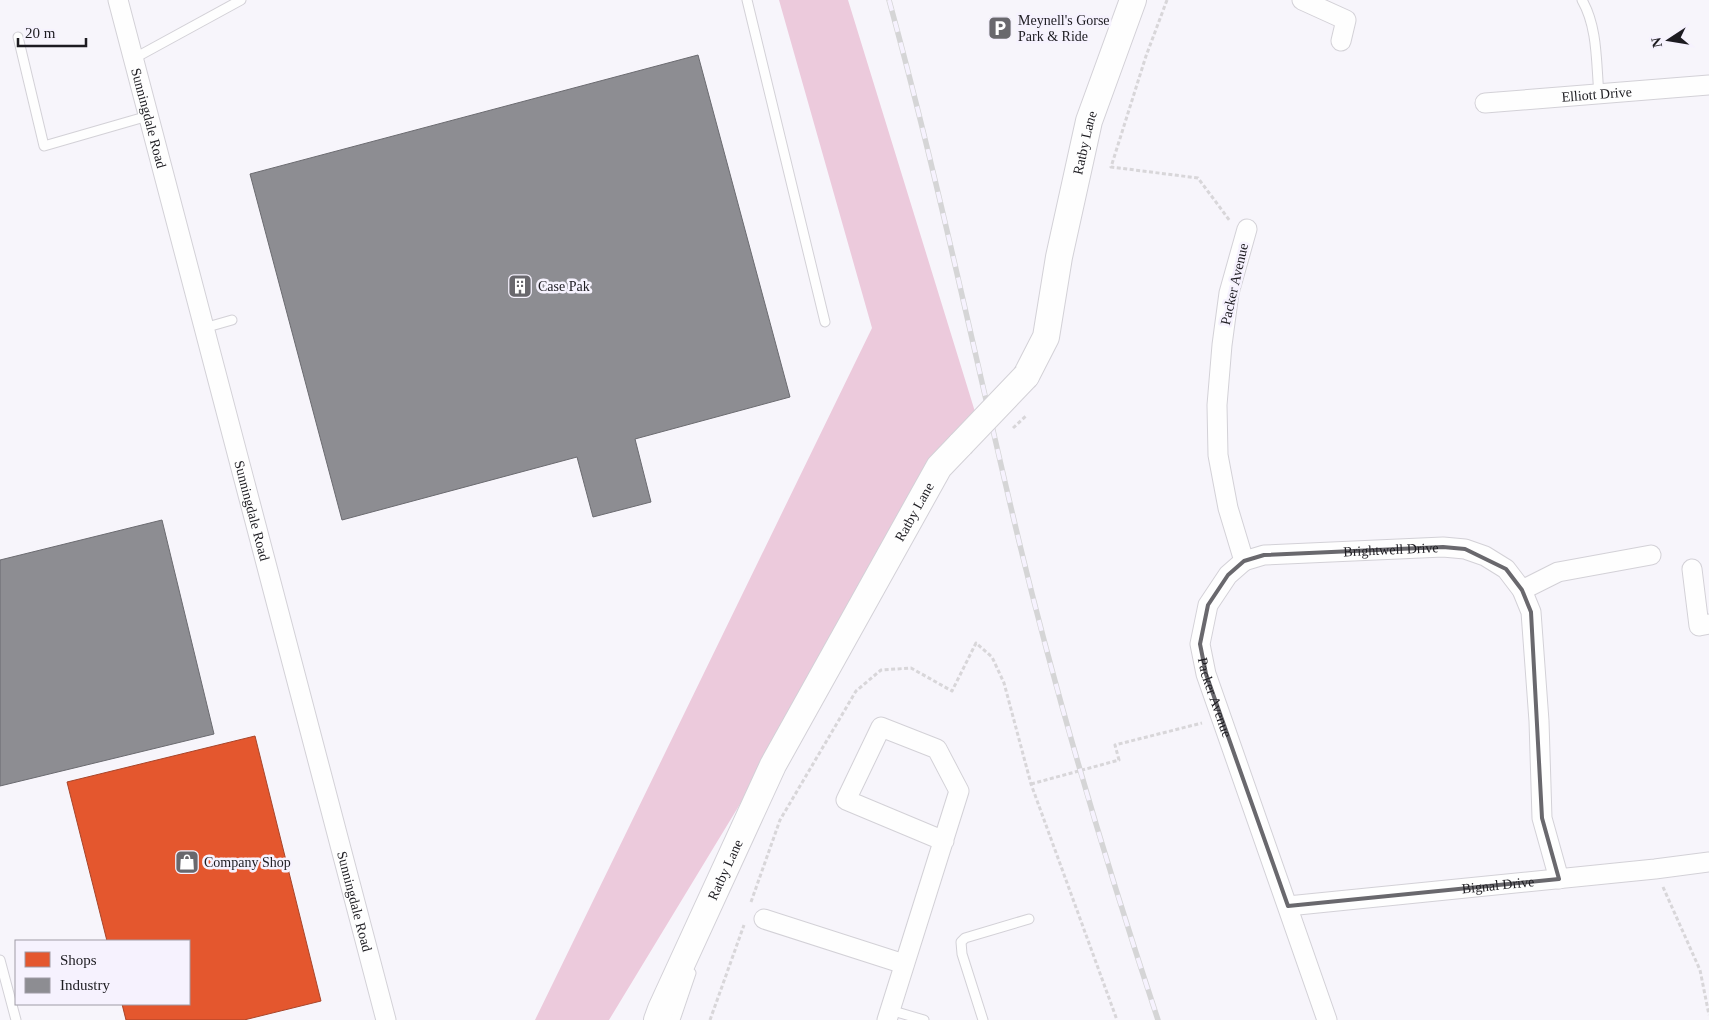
<svg xmlns="http://www.w3.org/2000/svg" width="1709" height="1020" font-family="Georgia,serif">
  <style>
    .forest { fill: #eccadc }
    .shops { fill: #e4572e; stroke: #a8452a }
    .industry { fill: #8d8d92; stroke: #6b6b70 }
    .lines { fill: none; stroke-linecap: round; stroke-linejoin: round }
    .service-casing { stroke: #d3d1d7; stroke-width: 11 }
    .minor-casing { stroke: #d3d1d7; stroke-width: 21 }
    .secondary-casing { stroke: #d3d1d7; stroke-width: 28 }
    .path { stroke: #d8d6d9; stroke-width: 3; stroke-dasharray: 4 2.5; stroke-linecap: butt }
    .service { stroke: #fefefe; stroke-width: 9 }
    .minor { stroke: #fefefe; stroke-width: 19 }
    .secondary { stroke: #fefefe; stroke-width: 26 }
    .rail-casing { stroke: #d5d5d6; stroke-width: 5.5 }
    .rail { stroke: #f6f2fe; stroke-width: 4; stroke-dasharray: 11; stroke-linecap: butt }
    .secondary-bridge-casing { stroke: #d3d1d7; stroke-width: 28; stroke-linecap: butt }
    .path-bridge { stroke: #d8d6d9; stroke-width: 3; stroke-dasharray: 4 2.5; stroke-linecap: butt }
    .secondary-bridge { stroke: #fefefe; stroke-width: 26 }
    .marked { fill: none; stroke: #69686d; stroke-width: 4; stroke-linejoin: round }
    .labels { text-anchor: middle; stroke-width: 5; stroke-linejoin: round; paint-order: stroke }
    .poi-label { font-size: 14px; fill: #1d1c21; stroke: #f6f2fe; text-anchor: start }
    .street-label { font-size: 14px; fill: #1d1c21; stroke: #f6f2fe }
  </style>
  <rect width="100%" height="100%" fill="#f7f5fb"/>
  <!-- forest -->
  <path class="forest" d="M779 0H848L976 415 609 1020H535L872 328Z"/>
  <!-- shops -->
  <path class="shops" d="M255 736 321 1001 244 1020H126L122 1004H189V941H107L67 782Z"/>
  <!-- industry -->
  <g class="industry">
    <path d="M698 55 790 397 635 439 651 502 593 517 577 457 342 520 250 174Z"/>
    <path d="M162 520 214 734 0 786V560Z"/>
  </g>
  <g class="lines">
    <!-- service casing -->
    <g class="service-casing">
      <g id="service">
        <path d="M747 0 825 322"/>
        <path d="M1582 0C1598 28 1596 63 1599 94"/>
        <path d="M18 37 44 146 148 116"/>
        <path d="M133 59 241 0"/>
        <path d="M204 328 232 320"/>
        <path d="M0 960 16 1020"/>
        <path d="M890 1010 924 1020"/>
        <path d="M675 1020 691 973"/>
        <path d="M983 1020 962 954 961 942 965 938 1029 919"/>
      </g>
    </g>
    <!-- minor casing -->
    <g class="minor-casing">
      <g id="minor">
        <path id="s1" d="M118 0 386 1020"/>
        <path d="M1302 0 1346 20 1341 41"/>
        <path id="s2" d="M1485 103 1709 85"/>
        <path id="s3" d="M1247 229 1229 293 1222 345 1217 405 1218 455 1228 508 1244 561 1228 575 1208 605 1200 644 1206 674 1327 1020"/>
        <path id="s4" d="M1244 561 1264 555 1443 547 1465 549 1485 556 1506 569 1522 590 1531 612 1539 721 1542 818 1559 879"/>
        <path d="M1692 569 1699 626 1709 624"/>
        <path d="M1522 590 1558 572 1651 555"/>
        <path id="s5" d="M1288 906 1655 869 1709 862"/>
        <path d="M764 919 904 964"/>
        <path d="M887 1020 959 791 937 749 881 727 846 800 944 841"/>
      </g>
    </g>
    <!-- secondary casing -->
    <g class="secondary-casing">
      <g id="secondary">
        <path id="s6" d="M1026 376 1046 337 1059 257 1089 121 1133 0"/>
        <path id="s7" d="M657 1020 661 1009 773 765 939 467 961 444"/>
      </g>
    </g>
    <!-- path -->
    <g class="path">
      <path d="M1167 0 1146 56 1111 167 1198 178 1230 221"/>
      <path d="M1031 784 1119 760 1115 745 1202 723"/>
      <path d="M1663 887 1700 970 1709 1015"/>
      <path d="M751 902 780 820 856 691 881 670 911 668 952 691 976 643 992 657 1004 683 1031 784 1117 1020"/>
      <path d="M710 1020 744 925"/>
    </g>
    <!-- service -->
    <use href="#service" class="service"/>
    <!-- minor -->
    <use href="#minor" class="minor"/>
    <!-- secondary -->
    <use href="#secondary" class="secondary"/>
    <!-- rail casing -->
    <g class="rail-casing">
      <path id="rail" d="M889 0C936 171 972 343 1013 516 1053 686 1103 854 1158 1020"/>
    </g>
    <!-- rail -->
    <use href="#rail" class="rail"/>
    <!-- secondary-bridge casing -->
    <g class="secondary-bridge-casing">
      <path id="secondary-bridge" d="M961 444 1026 376"/>
    </g>
    <!-- path-bridge -->
    <path class="path-bridge" d="M1013 428 1026 416"/>
    <!-- secondary-bridge -->
    <use href="#secondary-bridge" class="secondary-bridge"/>
  </g>
  <!-- marked area -->
  <path class="marked" d="M1443 547 1465 549 1506 569 1522 590 1531 612 1542 818 1559 879 1288 906 1206 674 1200 644 1208 605 1228 575 1244 561 1264 555Z"/>
  <!-- icons -->
  <defs>
    <g id="parking-square" transform="scale(1.25)"><rect x="-9" y="-9" width="18" height="18" rx="4" fill="#69686d" stroke="#f6f2fe"/><path d="M-3.5-5.5H1a3.5 3.5 0 0 1 0 7H-1V5.5H-3.5ZM-1-3.4V-.6H.8a1.4 1.4 0 0 0 0-2.8Z" fill="#fff"/></g>
    <g id="building-square" transform="scale(1.25)"><rect x="-9" y="-9" width="18" height="18" rx="4" fill="#69686d" stroke="#f6f2fe"/><path d="M-4-6H4V6H1V3H-1V6H-4ZM-2.5-4.3h1.7v1.8h-1.7ZM.8-4.3h1.7v1.8H.8ZM-2.5-1h1.7V.8h-1.7ZM.8-1h1.7V.8H.8Z" fill="#fff"/></g>
    <g id="shop-square" transform="scale(1.25)"><rect x="-9" y="-9" width="18" height="18" rx="4" fill="#69686d" stroke="#f6f2fe"/><path d="M-5-2.5h2.3a2.7 3.5 0 0 1 5.4 0H5L5.5 6h-11ZM-1.5-2.5h3a1.5 2.3 0 0 0-3 0Z" fill="#fff"/></g>
  </defs>
  <g fill-rule="evenodd">
    <use href="#parking-square" x="1000" y="28"/>
    <use href="#building-square" x="520" y="286"/>
    <use href="#shop-square" x="187" y="862"/>
  </g>
  <g class="labels">
    <!-- poi labels -->
    <g class="poi-label">
      <text x="1018" y="25">Meynell's Gorse<tspan x="1018" dy="16">Park &amp; Ride</tspan></text>
      <text x="538" y="291">Case Pak</text>
      <text x="204" y="867">Company Shop</text>
    </g>
    <!-- street labels -->
    <g class="street-label">
      <text dy="5" stroke="none"><textPath href="#s2" startOffset="112">Elliott Drive</textPath></text>
      <text dy="5" stroke="none"><textPath href="#s1" startOffset="122">Sunningdale Road</textPath></text>
      <text dy="5" stroke="none"><textPath href="#s6" startOffset="242">Ratby Lane</textPath></text>
      <text transform="translate(1234 284) rotate(-77)" y="5">Packer Avenue</text>
      <text dy="5" stroke="none"><textPath href="#s1" startOffset="528">Sunningdale Road</textPath></text>
      <text dy="5" stroke="none"><textPath href="#s7" startOffset="570">Ratby Lane</textPath></text>
      <text dy="5" stroke="none"><textPath href="#s4" startOffset="148">Brightwell Drive</textPath></text>
      <text dy="5" stroke="none"><textPath href="#s3" startOffset="491">Packer Avenue</textPath></text>
      <text dy="5" stroke="none"><textPath href="#s7" startOffset="165">Ratby Lane</textPath></text>
      <text dy="5" stroke="none"><textPath href="#s5" startOffset="211">Bignal Drive</textPath></text>
      <text dy="5" stroke="none"><textPath href="#s1" startOffset="932">Sunningdale Road</textPath></text>
    </g>
  </g>
  <!-- legend -->
  <rect x="15" y="940" width="175" height="65" fill="#f6f2fe" stroke="#9f9ca6"/>
  <rect x="25" y="952" width="25" height="15" fill="#e4572e" stroke="#9f9ca6"/>
  <text x="60" y="965" font-size="15" fill="#1d1c21">Shops</text>
  <rect x="25" y="978" width="25" height="15" fill="#8d8d92" stroke="#9f9ca6"/>
  <text x="60" y="990" font-size="15" fill="#1d1c21">Industry</text>
  <!-- north arrow -->
  <g transform="translate(1669 40) rotate(258)" stroke="#f6f2fe" stroke-width="4" paint-order="stroke">
  <path d="M0-4L9 19L0 12L-9 19Z" fill="#1d1c21"/>
  <text y="-8" font-size="14" font-weight="bold" text-anchor="middle" fill="#1d1c21">N</text>
  </g>
  <!-- scale -->
  <path d="M18 38v8h68v-8" fill="none" stroke="#1d1c21" stroke-width="2.5"/>
  <text x="25" y="38" font-size="15" fill="#1d1c21" stroke="#f6f2fe" stroke-width="4" paint-order="stroke">20 m</text>
</svg>
